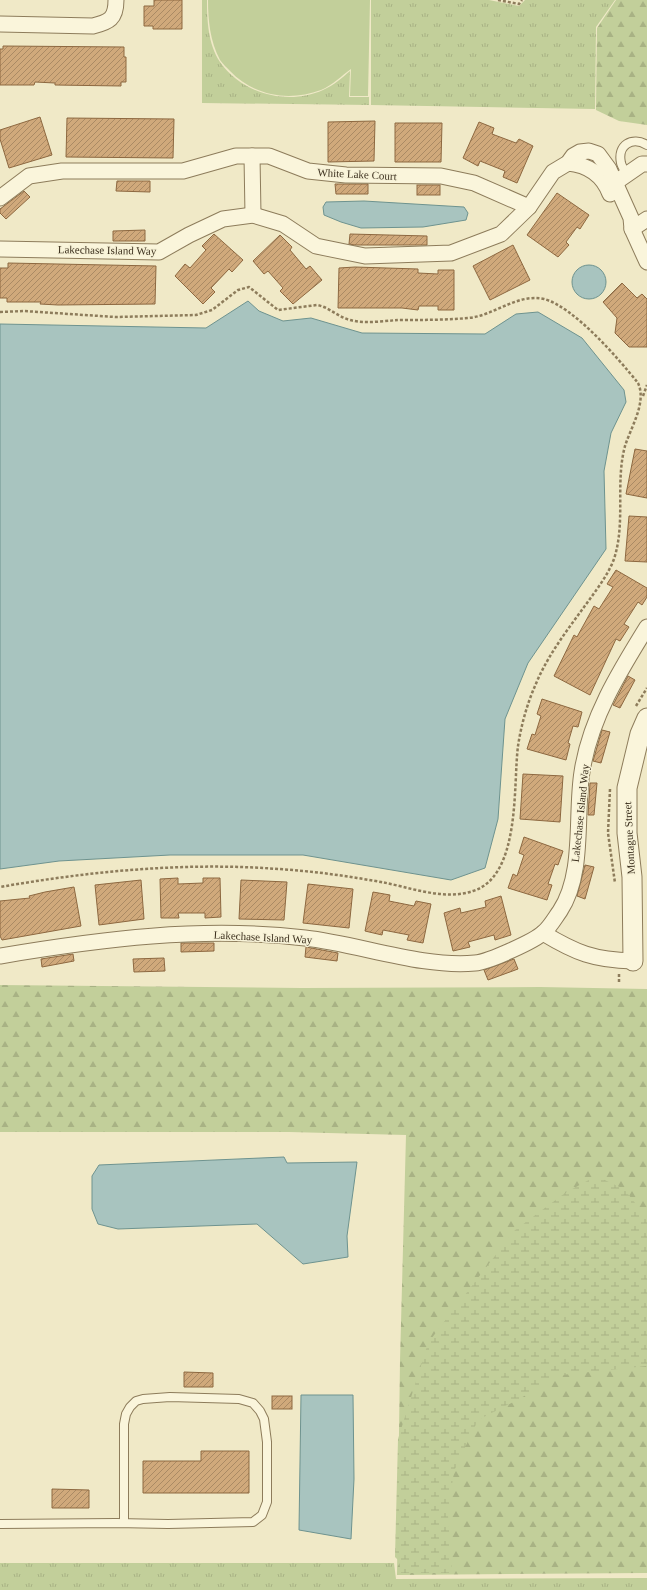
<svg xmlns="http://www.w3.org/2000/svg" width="647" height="1590" font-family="Georgia,serif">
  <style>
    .grass { fill: url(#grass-tufts) }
    .forest { fill: url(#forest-firs) }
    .wetland { fill: url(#wetland-marsh) }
    .pitch { fill: #c2cf9a }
    .water { fill: #a8c4bf; stroke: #6e938f }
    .building { fill: url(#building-hatch); stroke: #8d6840 }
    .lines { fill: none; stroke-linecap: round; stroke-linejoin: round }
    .service-casing { stroke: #8d7c5b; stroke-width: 10 }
    .minor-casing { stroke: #8d7c5b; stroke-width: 17 }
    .tertiary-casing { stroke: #8d7c5b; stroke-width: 21 }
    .path { stroke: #8d7c5b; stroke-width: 2.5; stroke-dasharray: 3 2; stroke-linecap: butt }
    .service { stroke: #faf5db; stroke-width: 8 }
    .minor { stroke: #faf5db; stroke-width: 15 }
    .tertiary { stroke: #faf5db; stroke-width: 19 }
    .labels { text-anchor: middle; stroke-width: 3; stroke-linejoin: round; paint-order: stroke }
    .street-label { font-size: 11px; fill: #3d311f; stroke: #f7f2d7 }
  </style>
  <defs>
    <pattern id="grass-tufts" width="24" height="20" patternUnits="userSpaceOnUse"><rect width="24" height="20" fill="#c2cf9a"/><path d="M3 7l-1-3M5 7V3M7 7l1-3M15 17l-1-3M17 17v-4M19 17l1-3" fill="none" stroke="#a8b284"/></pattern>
    <pattern id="forest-firs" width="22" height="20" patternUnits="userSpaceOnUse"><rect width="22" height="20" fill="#c2cf9a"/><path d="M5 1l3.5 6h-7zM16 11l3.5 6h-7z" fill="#a8b284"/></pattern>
    <pattern id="wetland-marsh" width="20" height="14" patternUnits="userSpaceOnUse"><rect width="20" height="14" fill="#c2cf9a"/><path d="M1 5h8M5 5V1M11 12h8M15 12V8" fill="none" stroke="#a8b284"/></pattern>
    <pattern id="building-hatch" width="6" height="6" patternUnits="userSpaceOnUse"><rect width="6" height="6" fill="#d0a97b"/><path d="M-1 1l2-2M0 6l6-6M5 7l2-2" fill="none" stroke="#aa8a64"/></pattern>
  </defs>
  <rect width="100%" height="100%" fill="#f0e9c7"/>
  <!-- grass -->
  <g class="grass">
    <path d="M202 0H207C207 20 208 44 220 62 242 94 288 106 323 90 334 85 342 78 350 71L349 97H369V105L202 103Z"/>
    <path d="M371 0H489L519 6 525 0H615L596 27 595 109 371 105Z"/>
    <path d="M0 1563H394L396 1579 647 1578V1590H0Z"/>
  </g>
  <!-- forest -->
  <g class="forest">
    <path d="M616 0H647V125L619 121 596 110 597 28Z"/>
    <path d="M0 985 302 988 540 987 647 989V1573L397 1575 400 1361 406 1135 289 1132H0Z"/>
  </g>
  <!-- wetland -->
  <path class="wetland" d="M596 1176 624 1189 647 1218V1366L561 1375 519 1399 478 1420 454 1471 448 1515 452 1573H401L399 1561 395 1557 398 1439 428 1343 514 1231 565 1193Z"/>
  <!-- pitch -->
  <path class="pitch" d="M208 0H370L368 96H350L351 69C341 76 333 85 321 90 289 102 254 96 230 71 227 68 223 64 220 60 210 41 208 20 208 0Z"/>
  <!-- water -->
  <g class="water">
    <path d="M364 201 464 207 468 213 466 220 423 227 361 228 341 222 324 215 323 207 326 202Z"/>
    <circle cx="589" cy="282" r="17"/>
    <path d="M248 301 259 311 283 321 311 318 362 333 485 334 516 314 538 312 582 338 624 390 626 402 611 433 604 471 606 549 528 663 505 719 498 819 485 868 451 880 303 855H170L59 861 0 869V324L206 328Z"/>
    <path d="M284 1157 287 1163 357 1162 347 1236 348 1257 303 1264 257 1224 118 1229 98 1224 92 1209V1176L99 1165Z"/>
    <path d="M301 1395H353L354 1479 351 1539 299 1530Z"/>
  </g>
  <!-- building -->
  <g class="building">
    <path d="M154 0H182V29H153V26H144V6H154Z"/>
    <path d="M3 46 124 47V57H126V82H121V86L55 85V83L35 82 34 85H0V49H3Z"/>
    <path d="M40 117 52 155 9 168 0 139V130Z"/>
    <path d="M67 118 174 119 173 158 66 157Z"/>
    <path d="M375 121 374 161 328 162V122Z"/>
    <path d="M479 122 494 128 492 134 516 143 519 139 533 146 517 183 503 177 505 171 480 161 478 166 463 158Z"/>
    <path d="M395 123H442L441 162H395Z"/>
    <path d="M117 181H150V192L116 191Z"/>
    <path d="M335 184H368V194H336Z"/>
    <rect x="417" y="185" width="23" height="10"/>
    <path d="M24 191 30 197 6 219 0 213V209Z"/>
    <path d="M557 193 589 215 580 229 577 227 566 242 569 245 558 257 527 235Z"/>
    <path d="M145 230V241H113V231Z"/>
    <path d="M214 234 243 260 232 272 229 269 211 288 215 292 203 304 175 276 185 264 190 268 206 250 202 246Z"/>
    <path d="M350 234 427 236V245H355L349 244Z"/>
    <path d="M280 235 292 247 290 250 306 269 310 266 322 280 293 304 280 291 283 288 268 271 264 274 253 261Z"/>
    <path d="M513 245 530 280 490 300 473 266Z"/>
    <path d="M8 263 156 266 155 304 58 305 40 304 41 302H7V298H0V268H8Z"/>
    <path d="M355 267 418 269V273L438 274V270H454V310H438V306H419L418 310 402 308H338L339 268Z"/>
    <path d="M622 283 637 298 642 294 647 299V347H629L615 333 617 318 603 302Z"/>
    <path d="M635 449 647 451V498L626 494Z"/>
    <path d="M629 516 647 517V562L625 561Z"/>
    <path d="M616 570 647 588V597L642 605 638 602 624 624 629 627 620 641 616 639 590 695 554 676 574 635 577 637 594 606 599 609 613 587 607 584Z"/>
    <path d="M628 676 635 680 620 708 613 705Z"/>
    <path d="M542 699 582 712 578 727 573 726 568 743 570 744 566 760 527 749 532 734 535 735 541 716 537 714Z"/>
    <path d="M602 730 610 732 601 763 593 761Z"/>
    <path d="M523 774 563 776 560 822 520 819Z"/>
    <path d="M590 783H597L594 815H588Z"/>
    <path d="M524 837 563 851 558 865 555 864 548 884 552 885 547 900 508 888 513 874 517 876 524 855 519 853Z"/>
    <path d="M585 865 594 867 585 899 577 896Z"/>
    <path d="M178 878V884L203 883V878H220L221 917 205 918V913H178L179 918H161L160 879Z"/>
    <path d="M141 880 144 919 99 925 95 885Z"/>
    <path d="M241 880 287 882 284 920 239 919Z"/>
    <path d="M308 884 353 889 349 928 303 923Z"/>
    <path d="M74 887 81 926 2 940 0 936V901L30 898 29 896 45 892Z"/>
    <path d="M373 892 390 895 389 901 414 906 416 901 431 904 423 943 407 940 409 935 383 930 382 935 365 931Z"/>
    <path d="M501 896 511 935 495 940 494 935 468 942 470 947 453 951 444 913 460 908 461 913 486 907 485 901Z"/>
    <path d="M181 943H214V951L181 952Z"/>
    <path d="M306 947 338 953 337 961 305 957Z"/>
    <path d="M73 954 74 961 42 967 41 959Z"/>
    <path d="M164 958 165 971 134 972 133 959Z"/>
    <path d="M514 959 518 969 488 980 484 970Z"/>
    <path d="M184 1372 213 1373V1387H184Z"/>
    <rect x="272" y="1396" width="20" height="13"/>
    <path d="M201 1451H249V1493H143V1461H201Z"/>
    <path d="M52 1489 89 1490V1508H52Z"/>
  </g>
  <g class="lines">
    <!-- service casing -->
    <g class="service-casing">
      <g id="service">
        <path d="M627 175C625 171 622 167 621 163 617 145 632 136 647 145"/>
        <path d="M0 1524 116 1523 168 1524 253 1522 262 1515 267 1502V1442L264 1419 260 1411 253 1403 239 1399 170 1397 143 1399 136 1401 130 1407 126 1414 124 1424V1523"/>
      </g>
    </g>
    <!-- minor casing -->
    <g class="minor-casing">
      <g id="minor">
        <path d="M0 24 93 26C109 22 116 19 116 0"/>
        <path d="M252 156 253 215"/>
        <path d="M568 163C589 165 603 175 610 194"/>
        <path d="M616 182 642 164H647"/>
        <path d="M0 198 29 176 62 171H183L236 156H269L308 171 346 175 441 176 474 183 529 207"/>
        <path d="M632 229 647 219"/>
        <path d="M0 249 159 252 189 235 223 219 253 215 283 224 316 246 365 256 451 253 501 234 529 207 553 172 568 163 573 156 580 152 589 151 598 154 609 169 631 218 632 229 647 262"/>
        <path d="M543 933C576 953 594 960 633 961"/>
        <path d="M0 956C101 939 202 926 305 938 359 944 422 968 475 963 488 962 535 941 544 932 550 927 555 918 560 911 585 873 575 815 582 772 590 719 619 672 647 627"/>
      </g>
    </g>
    <!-- tertiary casing -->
    <g class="tertiary-casing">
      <path id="tertiary" d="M633 961 632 877 627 833V788L640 734 647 718"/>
    </g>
    <!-- path -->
    <g class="path">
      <path d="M498 0 519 4 522 0"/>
      <path d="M0 312 24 311 115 317 196 315 212 310 238 290 249 287 278 310 317 305C329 307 338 317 350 320 365 324 383 321 398 320 422 320 445 320 468 318 494 316 517 293 544 299 574 307 618 358 638 383 647 402 631 427 625 446 615 483 626 522 614 559 608 575 597 589 587 603 568 629 547 656 535 686 527 704 521 726 518 746 513 785 521 876 473 891 444 901 409 887 381 882 347 876 313 871 278 869 186 862 91 871 0 887"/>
      <path d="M643 396 647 385"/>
      <path d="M636 706 647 688"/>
      <path d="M610 789 608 833 615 883"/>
      <path d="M619 974V984"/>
    </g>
    <!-- service -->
    <use href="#service" class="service"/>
    <!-- minor -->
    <use href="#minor" class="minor"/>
    <!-- tertiary -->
    <use href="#tertiary" class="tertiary"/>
  </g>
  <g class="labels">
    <!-- street labels -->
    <g class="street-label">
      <text transform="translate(357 174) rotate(3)" y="4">White Lake Court</text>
      <text transform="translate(107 250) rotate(1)" y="4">Lakechase Island Way</text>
      <text transform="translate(580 813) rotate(-84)" y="4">Lakechase Island Way</text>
      <text transform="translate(629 838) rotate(-93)" y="4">Montague Street</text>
      <text transform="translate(263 937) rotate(3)" y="4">Lakechase Island Way</text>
    </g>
  </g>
</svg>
